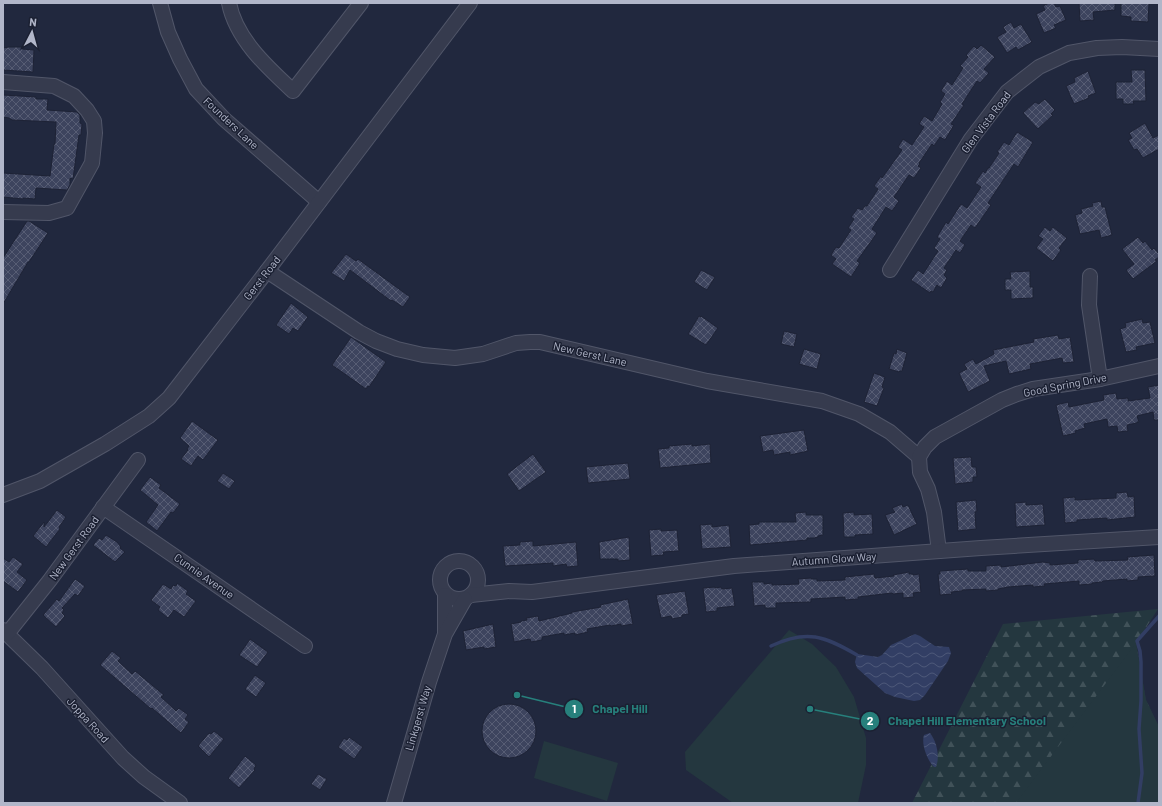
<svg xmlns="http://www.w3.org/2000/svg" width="1162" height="806" font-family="Barlow,sans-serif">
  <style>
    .forest { fill: url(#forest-firs) }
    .park { fill: #24373f }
    .water { fill: url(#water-waves) }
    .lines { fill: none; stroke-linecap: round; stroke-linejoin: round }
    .stream { stroke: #323e64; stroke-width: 3.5 }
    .building { fill: url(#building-cross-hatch); stroke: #1d2235 }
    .minor-casing { stroke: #515669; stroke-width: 16 }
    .minor { stroke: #363b4e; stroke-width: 14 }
    .labels { text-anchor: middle; stroke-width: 3; stroke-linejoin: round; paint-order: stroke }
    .street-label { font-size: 11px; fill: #b1b6c9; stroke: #1b2032 }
    .leader { fill: none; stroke: #27807c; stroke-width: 1.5 }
    .callout-dot { fill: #27807c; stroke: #1b2032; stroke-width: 1.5 }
    .mark-label { font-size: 12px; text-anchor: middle; font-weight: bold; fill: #fff }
    .callout-label { font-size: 12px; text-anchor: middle; font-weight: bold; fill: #27807c; stroke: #1b2032; stroke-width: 3; stroke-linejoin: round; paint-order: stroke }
  </style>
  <defs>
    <pattern id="forest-firs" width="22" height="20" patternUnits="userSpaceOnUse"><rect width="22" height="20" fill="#24373f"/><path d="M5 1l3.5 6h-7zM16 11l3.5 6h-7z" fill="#415259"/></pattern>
    <pattern id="water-waves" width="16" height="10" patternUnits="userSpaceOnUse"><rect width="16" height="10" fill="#323e64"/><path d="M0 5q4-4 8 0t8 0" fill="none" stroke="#4d5879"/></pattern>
    <pattern id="building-cross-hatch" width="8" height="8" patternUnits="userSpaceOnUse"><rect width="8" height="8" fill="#3d445e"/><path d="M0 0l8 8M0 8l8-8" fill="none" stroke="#575d74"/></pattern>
  </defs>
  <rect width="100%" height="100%" fill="#21283e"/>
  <!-- forest -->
  <path class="forest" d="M1158 609 1136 643 1146 700 1159 727V803H912L1003 624Z"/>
  <!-- park -->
  <g class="park">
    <path d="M789 630 812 644 836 667 854 697 866 738V765L858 803H733L686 770 685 752Z"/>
    <path d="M1136 643 1146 700 1159 727V803H1016Z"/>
    <path d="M544 741 618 763 607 801 534 778Z"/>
  </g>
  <!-- water -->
  <g class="water">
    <path d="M915 634 920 636 935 646 949 647 951 653 948 661 925 695 920 700 914 701 895 697 885 693 857 668 855 662 857 654 878 657 882 655 891 645Z"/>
    <path d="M930 733C937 742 940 757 936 767H934C927 760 921 744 924 735Z"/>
  </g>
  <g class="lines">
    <!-- stream -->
    <g class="stream">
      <path d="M771 646C807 629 824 636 857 655"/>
      <path d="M1138 803 1142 773 1139 729 1141 701V662L1140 651 1137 641 1159 616"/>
    </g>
  </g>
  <!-- building -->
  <g class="building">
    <path d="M1049 3H1054L1056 7 1060 6 1066 20 1054 25 1056 28 1044 33 1036 14 1045 10 1043 6Z"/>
    <path d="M1079 3H1115V10L1093 12 1094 20 1080 21Z"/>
    <path d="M1121 3H1149L1148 22 1131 21V17L1121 16Z"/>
    <path d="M1011 22 1014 28 1021 24 1032 42 1018 50 1016 47 1007 53 997 37 1006 32 1003 27Z"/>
    <path d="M981 45 995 57 984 69 989 73 980 83 977 81 962 104 964 105 951 124 954 125 945 140 940 137 934 146 932 144 919 163 920 164 918 166 921 168 914 178 909 175 894 197 899 201 892 211 886 207 872 229 877 233 857 261 860 263 851 277 832 264 836 259 831 255 836 247 839 248 851 230 848 228 854 219 851 217 858 208 862 210 865 206H867L878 189 874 186 881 176 882 178 902 150 898 147 903 139 912 145 924 127 919 124 924 116 932 121 942 104 940 102 945 94 941 91 947 81 952 85 963 68 960 66 968 57 966 55 974 46 977 49Z"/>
    <path d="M9 47H22V49L34 50 33 72 3 70V48Z"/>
    <path d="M1131 70H1145L1146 101H1133L1134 104H1123V99H1116V82H1132Z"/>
    <path d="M1088 71 1096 93 1088 96 1089 98 1074 104 1066 86 1075 82 1074 78Z"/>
    <path d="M3 95 36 97V99H48L47 110 77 112 80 115V123L82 124 81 135H79L73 179 70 178V185L67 190 36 188 35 199 23 198V199L3 197V173L50 176 54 144H55L56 122 12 120 9 118 3 117Z"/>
    <path d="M1045 99 1055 110 1051 114 1053 115 1038 129 1023 113 1035 102 1039 104Z"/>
    <path d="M1145 123 1153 138 1159 135V149L1143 158 1137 149 1134 150 1128 140 1132 138 1129 133Z"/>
    <path d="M1017 132 1033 142 1018 167 1014 164 988 203 991 205 975 228 971 225 960 241 965 245 960 253 956 250 944 268 947 270 944 275 947 278 941 288 937 285 933 292 931 291 930 293 911 280 918 270 923 274 938 251 934 248 940 239 937 237 946 222 948 224 961 204 967 208 981 187 975 183 983 171 985 173 988 168H989L999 153 997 152 1004 142 1009 145Z"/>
    <path d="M1101 201 1102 207H1105L1112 235 1101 238 1099 230 1080 234 1075 215 1082 213 1081 209 1093 206 1092 203Z"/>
    <path d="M27 221H29L48 233 29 262H28L3 304V258Z"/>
    <path d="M1045 227 1050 231 1053 227 1067 238 1059 248 1061 250 1053 261 1036 248 1043 239 1038 236Z"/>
    <path d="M1138 237 1143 243 1145 241 1152 250 1154 248 1159 254V257L1155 260 1157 261 1133 279 1126 270 1134 264 1122 249Z"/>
    <path d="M346 254 356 261 358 259 410 297 403 307 392 300 391 301 350 270 344 281 331 273Z"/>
    <path d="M701 270 715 277 707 290 694 282Z"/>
    <path d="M1030 271V287H1033V298L1011 299V290H1005V279H1011L1010 272Z"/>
    <path d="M291 303 308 317 298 331 293 328 289 334 276 325Z"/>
    <path d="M699 316 701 317V316L718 328 706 345 688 334Z"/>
    <path d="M1142 319 1143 323 1150 322 1155 343 1136 347 1137 350 1126 352 1120 329 1126 327 1125 323Z"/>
    <path d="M784 331 797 334 794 347 781 344Z"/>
    <path d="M1058 335 1059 339 1070 337 1074 362 1063 363 1062 358 1030 364 1031 369 1009 374 1006 361 984 366 990 381 968 392 959 373 967 369 964 364 973 359 976 364 994 354 993 350 1034 342 1033 339Z"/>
    <path d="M351 337 386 362 369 387 368 386 366 389 332 365Z"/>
    <path d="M804 349 821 354 817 369 799 364Z"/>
    <path d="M897 349 907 353 902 371H900L899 372 889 369 894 353 896 354Z"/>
    <path d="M874 373 885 377 882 387 884 388 877 406 864 402Z"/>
    <path d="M1159 385V420H1154L1153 412 1137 416 1139 422H1137V423L1127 425 1128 431 1118 432 1117 426 1108 427 1107 419 1084 424 1085 428 1075 431 1076 433 1063 436 1056 405 1068 402 1069 407 1104 400 1103 395 1116 393 1117 399 1128 398V401L1150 398 1148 387Z"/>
    <path d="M192 421 218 440 203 460 198 456 191 466 181 459 188 450 187 449 189 446 180 438Z"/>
    <path d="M804 430 808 451 790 455V452L774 455 773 450 763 452 760 436Z"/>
    <path d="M692 444V446L710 444 711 463 660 468 658 449 669 448V446Z"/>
    <path d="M533 454 546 472 519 491 507 474Z"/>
    <path d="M971 457 972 467H976L977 477H973V482L955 484 953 458Z"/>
    <path d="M628 463 630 479 588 483 586 467Z"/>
    <path d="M223 473 235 481 229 489 217 481Z"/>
    <path d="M150 477 161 485 159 488 180 504 173 513 171 512 157 531 146 522 158 505 140 490Z"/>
    <path d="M1127 492 1128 497 1134 496 1135 517 1107 520V518L1077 520V522L1065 523 1063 498 1075 497V500L1116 498V493Z"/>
    <path d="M976 500 977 511 975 512 976 529 958 531 956 502Z"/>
    <path d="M1026 502V505L1043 504 1045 525 1016 527 1015 503Z"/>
    <path d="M902 504 903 507 908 505 917 524 894 535 885 515 895 512 892 508Z"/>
    <path d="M57 510 66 517 59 527 60 529 46 547 33 536 44 522V527Z"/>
    <path d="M806 512V515H823V535L818 536V537L814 538H807V540L750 545 749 525 759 524V522H796L795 513Z"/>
    <path d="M854 512V515L872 514 873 534 855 535V537H844L843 513Z"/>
    <path d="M712 524V527L729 525 731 547 702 549 700 525Z"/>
    <path d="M661 529V531L677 530 679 551 663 552 664 555 651 556 649 530Z"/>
    <path d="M106 535 117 542 121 547 120 548 125 552 115 562 93 545 99 538 102 540Z"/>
    <path d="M629 537 630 560 618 561V559H600L599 542Z"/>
    <path d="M533 541V546L576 542 578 566 567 567 566 564 553 566V563L505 566 503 546 520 545V542Z"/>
    <path d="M1154 555 1155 576 1138 577V580L1127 581V579L1103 581 1102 582 1092 583V584L1079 585V581L1044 584 1045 586 1033 587V585L1008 587 998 589V590L986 591V589L962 590V591L951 592 952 594 940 595 938 574H940V571L968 569V571H986V566L1001 565V567L1043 562 1050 563V565L1078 563V560L1094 559 1095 561 1128 560 1127 557Z"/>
    <path d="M13 557 23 564 17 572 27 580 18 592 3 581V558L9 562Z"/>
    <path d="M909 572V574H913V575L919 574 921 592 913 593 914 597 903 598V593L893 594 892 593 858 597V599L845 600V597L811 599V602L776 603V608H765V605L754 606 752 582H764V584L772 583V585L799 584 798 579 811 578V579H817V581L845 580V577L874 574 875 578 894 576 893 575Z"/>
    <path d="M75 579 85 586 78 596 75 594 62 608 64 610 62 613 65 616 56 627 43 615 57 599 59 601Z"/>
    <path d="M177 583 188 591 186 594 196 601 184 617 174 610 168 618 158 610 160 607 151 600 163 584 171 589 173 585 176 586Z"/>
    <path d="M715 587V588L721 587 722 589 732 588 735 606 717 608V611L706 612 703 588Z"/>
    <path d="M685 591 689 614 682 615V617L672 619 671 616 661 618 656 595Z"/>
    <path d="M628 599 633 624 621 626V624L611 626 610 625 587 629 588 632 575 635V633L564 635V633L542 637V640L531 642 530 639 514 642 511 624 521 622V621L527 620 526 618 538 616 539 621 572 613V612L601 607 600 605Z"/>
    <path d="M493 624 496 647 484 649V647L466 650 463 631Z"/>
    <path d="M250 639 268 652 257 667 239 655Z"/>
    <path d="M112 651 121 658 118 661 132 674 135 671 164 695 161 697 176 711 179 708 188 715 185 719 189 722 181 733 152 708 151 709 100 665Z"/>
    <path d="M255 675 266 683 256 697 245 689Z"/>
    <circle cx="509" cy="731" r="27"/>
    <path d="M214 731 224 739 209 757 198 746 209 733 211 734Z"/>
    <path d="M349 737 363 747 354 759 338 747 344 738 347 740Z"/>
    <path d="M245 756 256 765 254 769 255 770 239 788 228 778Z"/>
    <path d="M318 774 327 779 320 790 311 784Z"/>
  </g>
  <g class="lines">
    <!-- minor casing -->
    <g class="minor-casing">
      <g id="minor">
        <path d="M160 3 168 32 180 59 196 89 224 119 319 202"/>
        <path d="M229 3C236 39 267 67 293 91L361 3"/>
        <path d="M3 82 54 86 74 96 87 110 94 121 95 133 92 163 67 208 49 213 3 212"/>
        <path d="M890 270 971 139 1007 92 1039 67 1069 53 1097 48 1122 47 1159 49"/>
        <path d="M267 271 359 332 376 341 397 349 423 355 455 358 483 354 516 343 530 342H540L707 381 822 401 859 414 890 432 919 457"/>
        <path d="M1090 276 1089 305 1100 379"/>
        <path d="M3 495 40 481 105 444 149 416 169 398 267 271 470 3"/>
        <path d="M103 507 305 646"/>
        <path d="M939 551 934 512 928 489 920 472 919 457 925 447 935 437 1002 400 1017 394 1033 389 1100 379 1159 366"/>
        <circle cx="459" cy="580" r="19"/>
        <path d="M471 595 509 591 532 592 734 566 981 548 1159 537"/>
        <path d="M3 630 42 668 123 758 144 777 180 803"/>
        <path d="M445 632V595"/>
        <path d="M7 634 50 580 138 460"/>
        <path d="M394 803 429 682 445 634 465 599"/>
      </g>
    </g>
    <!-- minor -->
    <use href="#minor" class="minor"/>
  </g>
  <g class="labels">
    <!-- street labels -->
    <g class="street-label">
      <text transform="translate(986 122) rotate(-53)" y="4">Glen Vista Road</text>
      <text transform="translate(231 123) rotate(43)" y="4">Founders Lane</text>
      <text transform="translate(262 278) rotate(-52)" y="4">Gerst Road</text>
      <text transform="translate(590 354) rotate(13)" y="4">New Gerst Lane</text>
      <text transform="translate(1065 385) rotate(-11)" y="4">Good Spring Drive</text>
      <text transform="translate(74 548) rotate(-54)" y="4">New Gerst Road</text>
      <text transform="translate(834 559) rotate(-4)" y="4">Autumn Glow Way</text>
      <text transform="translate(204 576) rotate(35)" y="4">Cunnie Avenue</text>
      <text transform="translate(418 718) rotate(-74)" y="4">Linkgerst Way</text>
      <text transform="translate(88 720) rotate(48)" y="4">Joppa Road</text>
    </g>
  </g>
  <!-- callouts -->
  <path class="leader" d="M517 695L574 709M810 709L870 721"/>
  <g class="callout-dot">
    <circle cx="517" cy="695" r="4"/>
    <circle cx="810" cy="709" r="4"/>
    <circle cx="574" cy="709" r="10"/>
    <circle cx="870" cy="721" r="10"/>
  </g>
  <g class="mark-label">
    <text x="574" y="713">1</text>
    <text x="870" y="725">2</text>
  </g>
  <g class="callout-label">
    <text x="620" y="713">Chapel Hill</text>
    <text x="967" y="725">Chapel Hill Elementary School</text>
  </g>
  <!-- border -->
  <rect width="1162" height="806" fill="none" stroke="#b1b6c9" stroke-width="8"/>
  <!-- north arrow -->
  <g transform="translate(32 32) rotate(6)" stroke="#1b2032" stroke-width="3" paint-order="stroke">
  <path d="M0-3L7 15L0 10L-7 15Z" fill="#b1b6c9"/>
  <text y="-6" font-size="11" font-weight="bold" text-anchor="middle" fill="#b1b6c9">N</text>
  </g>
</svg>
